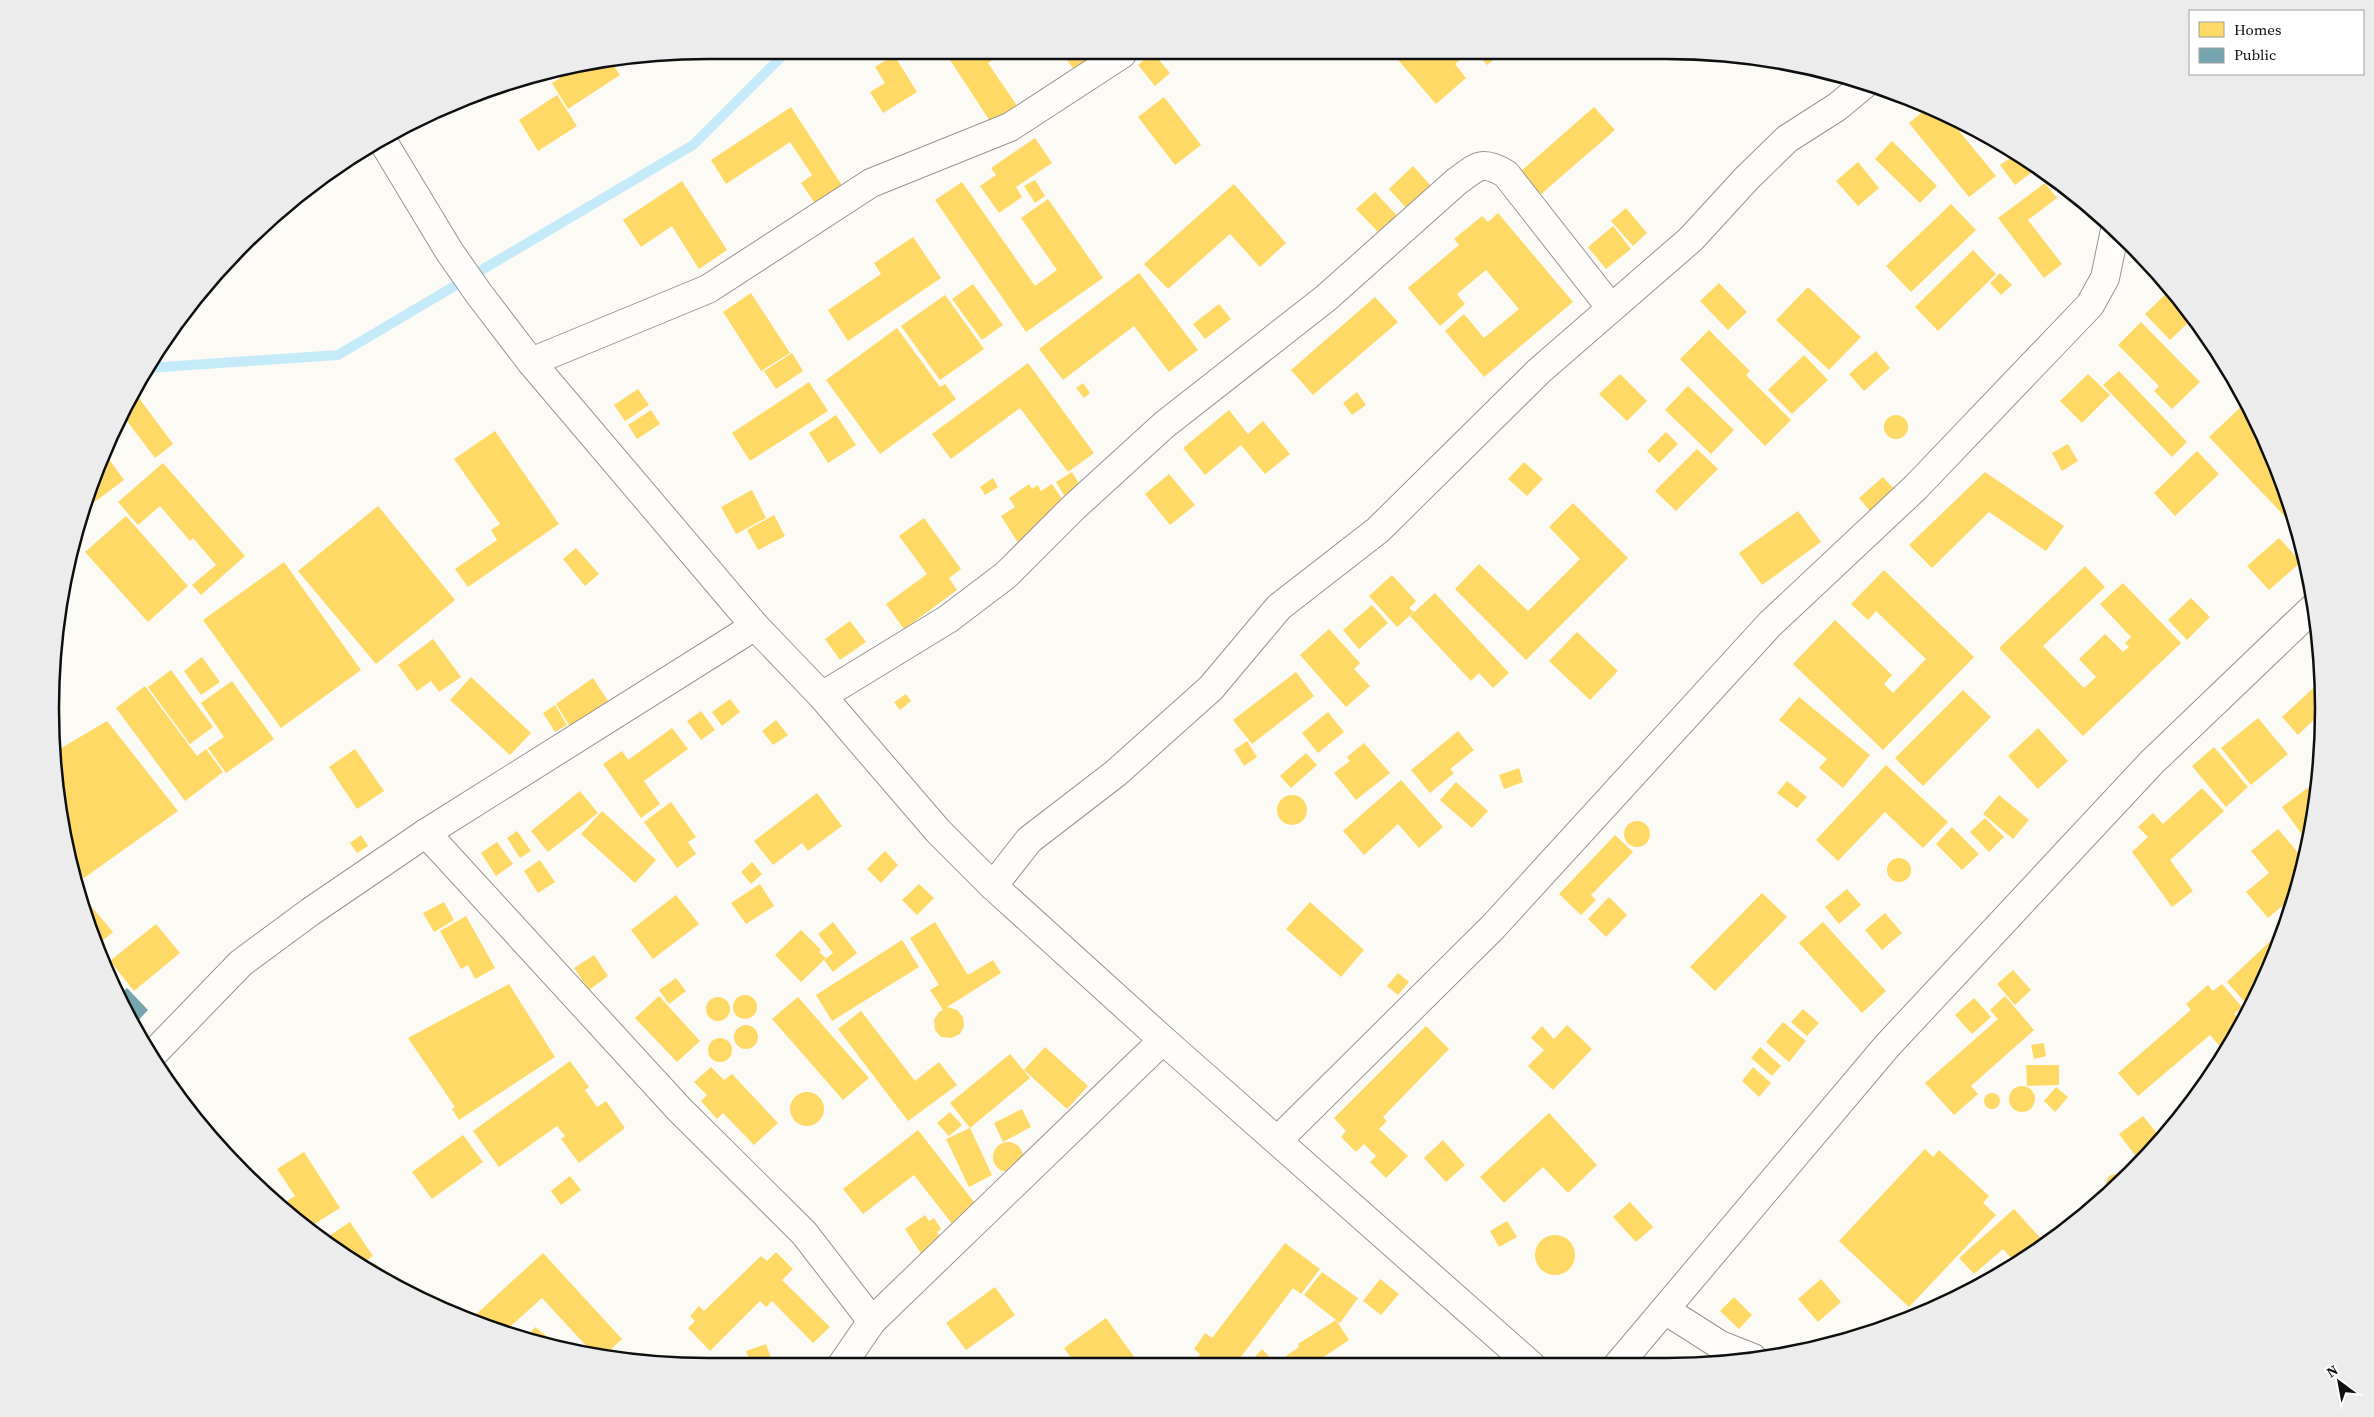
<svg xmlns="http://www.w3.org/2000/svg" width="2374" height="1417" font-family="'Source Serif 4',serif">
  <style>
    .homes { fill: #ffd966 }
    .public { fill: #76a5af }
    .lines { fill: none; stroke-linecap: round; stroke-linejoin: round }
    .stream { stroke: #c5ebfa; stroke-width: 10 }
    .street-casing { stroke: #969592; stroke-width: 30 }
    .street { stroke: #fffefd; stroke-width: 28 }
    .rim { fill: none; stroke: #0f0f0f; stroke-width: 2.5 }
  </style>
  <rect width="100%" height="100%" fill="#fcfaf4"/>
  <!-- homes -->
  <g class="homes">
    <path d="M1469 52 1455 64 1466 78 1436 104 1393 54Z"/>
    <path d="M1476 52H1503L1487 65Z"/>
    <path d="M946 54H1001L988 63 1018 107 992 124Z"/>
    <path d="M1063 54H1099L1074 70Z"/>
    <path d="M1151 54H1154L1170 73 1155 86 1138 65Z"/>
    <path d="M894 55 917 92 883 113 870 92 885 83 875 67Z"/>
    <path d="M609 59 620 75 568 109 552 83 560 78 556 71Z"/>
    <path d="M557 95 577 126 538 151 519 120Z"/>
    <path d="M1164 97 1201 145 1175 165 1138 117Z"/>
    <path d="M791 107 843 187 816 205 801 183 812 175 790 142 726 184 711 160Z"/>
    <path d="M1594 107 1615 130 1540 195 1520 172Z"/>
    <path d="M1926 109 1957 125 1955 126 1996 176 1969 197 1909 123Z"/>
    <path d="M1035 138 1052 163 1016 187 1022 197 999 213 980 186 996 175 991 168Z"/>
    <path d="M1892 141 1937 186 1920 203 1875 159Z"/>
    <path d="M2016 154 2039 167 2015 185 2000 165Z"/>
    <path d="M1858 162 1879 188 1858 206 1836 181Z"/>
    <path d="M1413 166 1432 187 1408 210 1389 189Z"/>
    <path d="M1035 180 1045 196 1035 203 1024 186Z"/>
    <path d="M682 181 727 250 699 269 672 226 641 247 623 220Z"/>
    <path d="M962 182 1035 286 1057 270 1021 218 1048 199 1103 278 1026 332 935 200Z"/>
    <path d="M2045 183 2057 198 2028 220 2062 264 2044 278 1998 218Z"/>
    <path d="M1234 184 1286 243 1260 267 1230 234 1168 289 1144 264Z"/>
    <path d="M1375 192 1400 219 1382 236 1356 209Z"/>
    <path d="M1951 204 1976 230 1911 292 1886 266Z"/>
    <path d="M1626 208 1647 233 1633 246 1611 221Z"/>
    <path d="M1498 213 1573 302 1484 377 1445 331 1464 314 1484 338 1519 309 1486 270 1457 294 1465 304 1440 326 1408 288 1459 245 1454 239 1482 216 1488 222Z"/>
    <path d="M1613 226 1631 249 1606 269 1588 247Z"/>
    <path d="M913 237 941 278 848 341 828 310 881 274 874 263Z"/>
    <path d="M1973 250 1996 274 1938 331 1915 307Z"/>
    <path d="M1139 273 1198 350 1169 372 1134 326 1063 380 1039 349Z"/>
    <path d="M2000 273 2012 285 2001 295 1990 283Z"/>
    <path d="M1719 283 1747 312 1728 330 1700 301Z"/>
    <path d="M973 284 1003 325 982 340 952 299Z"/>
    <path d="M1808 287 1861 337 1829 370 1776 320Z"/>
    <path d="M2170 290 2193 318 2170 340 2145 314Z"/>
    <path d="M751 293 790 353 761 371 723 312Z"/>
    <path d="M945 295 984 349 940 380 901 326Z"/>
    <path d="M1375 297 1398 322 1313 395 1291 370Z"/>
    <path d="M1219 304 1231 319 1205 339 1193 324Z"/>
    <path d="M2141 322 2200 382 2172 409 2154 391 2159 386 2118 345Z"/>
    <path d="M897 328 940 387 945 384 956 399 880 454 826 380Z"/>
    <path d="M1709 330 1750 371 1746 375 1791 420 1765 446 1680 359Z"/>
    <path d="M1876 351 1890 368 1864 391 1849 374Z"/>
    <path d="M792 353 803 371 776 389 764 371Z"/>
    <path d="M1804 355 1828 380 1792 414 1768 390Z"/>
    <path d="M1028 363 1094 453 1068 472 1020 408 951 459 932 434Z"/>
    <path d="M2119 371 2187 442 2172 457 2103 385Z"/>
    <path d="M1620 374 1647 401 1627 421 1599 394Z"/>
    <path d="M2088 374 2110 395 2082 423 2060 401Z"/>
    <path d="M809 382 828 411 750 461 732 433Z"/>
    <path d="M1083 383 1090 393 1084 398 1076 388Z"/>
    <path d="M1688 386 1734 430 1711 454 1665 410Z"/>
    <path d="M638 389 649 405 625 421 614 405Z"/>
    <path d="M1357 392 1366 405 1352 415 1343 403Z"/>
    <path d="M136 394 173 444 155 458 124 417Z"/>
    <path d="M2245 403 2261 432 2255 437 2274 457 2295 527 2209 437Z"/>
    <path d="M651 410 660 424 637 439 628 425Z"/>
    <path d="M1229 410 1248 434 1263 421 1290 454 1265 474 1241 445 1205 475 1183 448Z"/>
    <circle cx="1896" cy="427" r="12"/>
    <path d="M836 415 856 445 828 463 809 433Z"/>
    <path d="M495 431 559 524 468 587 455 569 497 540 491 530 500 524 454 459Z"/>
    <path d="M1666 432 1678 444 1659 463 1647 451Z"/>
    <path d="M2068 444 2078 461 2062 471 2052 453Z"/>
    <path d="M1697 449 1718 469 1676 511 1655 491Z"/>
    <path d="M2197 451 2219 474 2175 516 2154 493Z"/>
    <path d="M106 455 124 480 81 512 85 497Z"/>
    <path d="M1524 462 1543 479 1527 496 1508 479Z"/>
    <path d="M163 463 245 556 201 595 192 585 216 565 193 538 190 541 160 506 138 525 118 502Z"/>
    <path d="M1072 472 1084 492 1068 502 1056 482Z"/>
    <path d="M1985 472 2064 526 2046 551 1989 512 1932 568 1909 545Z"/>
    <path d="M1169 474 1195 505 1170 525 1145 494Z"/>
    <path d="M1883 477 1895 490 1871 512 1859 498Z"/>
    <path d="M993 478 998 487 985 495 980 487Z"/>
    <path d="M1029 484 1032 489 1038 485 1041 491 1052 484 1069 509 1018 543 1001 516 1015 507 1009 498Z"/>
    <path d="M752 490 766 518 736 534 721 507Z"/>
    <path d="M1573 503 1628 558 1526 660 1455 589 1479 564 1528 611 1580 559 1549 527Z"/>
    <path d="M378 506 455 600 376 664 298 571Z"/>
    <path d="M1798 511 1821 542 1762 585 1739 553Z"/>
    <path d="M774 515 785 536 758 550 747 530Z"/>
    <path d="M126 516 188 586 148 622 85 552Z"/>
    <path d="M924 518 961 569 949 578 957 590 904 629 886 604 927 574 899 536Z"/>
    <path d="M2279 538 2301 562 2269 590 2247 566Z"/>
    <path d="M576 548 599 574 585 586 563 559Z"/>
    <path d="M284 562 361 670 281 728 203 620Z"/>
    <path d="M2085 566 2105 587 2043 646 2084 688 2096 677 2079 659 2105 634 2123 652 2129 647 2125 643 2131 637 2100 604 2123 583 2181 643 2083 736 1999 648Z"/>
    <path d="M1884 570 1974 657 1883 750 1793 664 1835 620 1892 675 1884 684 1893 693 1926 659 1876 611 1868 620 1851 604Z"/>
    <path d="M1392 575 1416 601 1409 608 1414 612 1397 627 1369 596Z"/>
    <path d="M1435 593 1509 673 1493 688 1479 673 1471 681 1410 616Z"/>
    <path d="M2191 598 2210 617 2187 640 2168 620Z"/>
    <path d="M1372 605 1388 623 1359 649 1343 630Z"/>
    <path d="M850 621 866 642 840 660 825 639Z"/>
    <path d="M1329 629 1360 663 1354 669 1370 686 1346 707 1300 655Z"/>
    <path d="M1577 632 1618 671 1590 700 1549 661Z"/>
    <path d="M433 639 461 677 439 692 431 681 417 691 398 665Z"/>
    <path d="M202 657 220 682 201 695 184 671Z"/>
    <path d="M171 670 213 727 190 744 148 687Z"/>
    <path d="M1296 672 1314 696 1252 744 1233 720Z"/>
    <path d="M471 677 531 733 510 755 450 700Z"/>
    <path d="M593 678 608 701 571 728 556 704Z"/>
    <path d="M232 681 274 739 226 773 208 748 224 737 201 703Z"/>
    <path d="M2321 681 2324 710 2298 735 2282 717Z"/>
    <path d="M145 686 197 756 206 749 223 772 185 801 116 708Z"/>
    <path d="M1963 690 1991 717 1923 786 1895 758Z"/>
    <path d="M906 694 911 701 900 710 894 702Z"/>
    <path d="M1799 697 1870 755 1843 788 1819 768 1827 759 1779 720Z"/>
    <path d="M730 699 740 712 722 726 712 712Z"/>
    <path d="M555 705 567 725 555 732 543 713Z"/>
    <path d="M701 711 715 730 701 740 687 721Z"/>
    <path d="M1328 712 1344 732 1318 753 1302 733Z"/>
    <path d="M2258 718 2288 754 2251 785 2221 748Z"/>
    <path d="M776 720 788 735 773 745 762 731Z"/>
    <path d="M107 721 178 811 84 878 71 861 56 795 53 753Z"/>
    <path d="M672 728 688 749 644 781 660 804 641 818 603 764 622 751 628 760Z"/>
    <path d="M2038 728 2068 761 2038 789 2008 756Z"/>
    <path d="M1458 731 1474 750 1450 769 1454 773 1430 793 1411 770Z"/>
    <path d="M1247 741 1257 757 1244 766 1234 750Z"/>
    <path d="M1364 743 1390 773 1356 800 1334 773 1350 761 1347 757Z"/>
    <path d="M2214 747 2248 787 2226 807 2192 766Z"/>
    <path d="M355 749 384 791 357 809 329 767Z"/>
    <path d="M1306 753 1317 765 1291 788 1280 776Z"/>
    <path d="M1886 765 1948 822 1923 848 1885 812 1838 861 1816 840Z"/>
    <path d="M1519 768 1523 782 1504 789 1499 775Z"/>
    <path d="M1401 780 1443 827 1419 848 1398 824 1364 855 1343 831Z"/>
    <path d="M1787 781 1807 797 1797 808 1777 793Z"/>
    <path d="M1456 782 1488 811 1472 828 1440 800Z"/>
    <path d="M2309 787 2315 795 2309 844 2282 807Z"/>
    <path d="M2202 788 2224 811 2170 860 2193 891 2172 907 2132 852 2148 837 2138 827 2153 813 2163 824Z"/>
    <path d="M580 791 598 813 548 852 531 831Z"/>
    <path d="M817 793 842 826 808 851 802 843 773 865 754 841Z"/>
    <path d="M1999 795 2029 820 2013 839 1983 814Z"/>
    <circle cx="1292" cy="810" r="15"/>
    <path d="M671 802 696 837 688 842 696 854 677 868 644 822Z"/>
    <path d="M602 811 656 860 635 883 581 834Z"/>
    <path d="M1985 818 2004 837 1989 852 1970 832Z"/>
    <circle cx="1637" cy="834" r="13"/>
    <path d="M1952 827 1979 854 1962 870 1936 844Z"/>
    <path d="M2278 829 2300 855 2306 849 2307 851 2293 897 2268 918 2246 892 2269 873 2251 851Z"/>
    <path d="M517 831 531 851 520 858 507 838Z"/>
    <path d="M361 835 368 846 357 853 350 843Z"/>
    <path d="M1615 835 1633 852 1591 895 1596 900 1581 915 1559 894Z"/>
    <path d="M497 842 513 864 496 876 481 853Z"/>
    <path d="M885 851 898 865 881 883 867 869Z"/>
    <circle cx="1899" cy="870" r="12"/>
    <path d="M540 860 555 882 538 893 524 871Z"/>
    <path d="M752 862 762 874 751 884 741 872Z"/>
    <path d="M760 884 774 906 746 924 731 903Z"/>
    <path d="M919 884 934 898 917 915 902 900Z"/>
    <path d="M1847 889 1861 905 1839 924 1825 907Z"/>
    <path d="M80 893 113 932 96 946 85 920Z"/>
    <path d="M1762 893 1787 917 1715 991 1690 967Z"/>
    <path d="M676 895 699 924 653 959 631 930Z"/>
    <path d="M1609 897 1627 915 1606 937 1588 919Z"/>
    <path d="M444 902 454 920 434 932 423 913Z"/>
    <path d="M1310 902 1364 950 1341 977 1286 929Z"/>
    <path d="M1885 913 1902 933 1882 950 1865 930Z"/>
    <path d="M466 916 495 968 475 979 468 965 461 969 440 931Z"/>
    <path d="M833 922 857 953 833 972 824 960 833 953 818 934Z"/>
    <path d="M935 922 968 975 993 960 1001 973 947 1007 957 1010 963 1017 964 1026 960 1034 951 1038 941 1037 935 1030 934 1020 939 1012 943 1010 930 990 939 985 910 938Z"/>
    <path d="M1823 922 1886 991 1862 1013 1799 943Z"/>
    <path d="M156 924 180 953 134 991 110 961Z"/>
    <path d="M2284 928 2274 961 2249 1007 2227 982Z"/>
    <path d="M801 930 821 950 819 952 826 958 801 982 775 955Z"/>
    <path d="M902 940 919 967 832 1021 816 995Z"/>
    <path d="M594 955 608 976 589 990 574 968Z"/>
    <path d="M2013 970 2031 990 2015 1005 1997 984Z"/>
    <path d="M1398 973 1409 982 1398 995 1387 986Z"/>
    <path d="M676 978 686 991 669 1004 659 990Z"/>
    <path d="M509 984 555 1057 459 1120 452 1109 455 1107 408 1038Z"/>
    <path d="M2222 984 2242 1007 2234 1014 2241 1022 2225 1052 2210 1035 2138 1096 2118 1073 2191 1010 2186 1004 2208 985 2213 991Z"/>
    <circle cx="745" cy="1007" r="12"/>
    <path d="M659 996 700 1041 677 1062 635 1018Z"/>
    <path d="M2005 996 2034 1030 1971 1086 1978 1094 1954 1115 1925 1083 1998 1019 1990 1010Z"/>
    <circle cx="718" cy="1009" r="12"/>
    <path d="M798 997 869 1078 843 1100 772 1019Z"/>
    <path d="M1974 998 1991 1017 1972 1034 1955 1015Z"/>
    <path d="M1803 1009 1819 1023 1807 1036 1791 1022Z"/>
    <path d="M861 1011 915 1081 939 1062 957 1085 908 1121 838 1029Z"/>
    <path d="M1783 1022 1806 1041 1789 1062 1766 1042Z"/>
    <circle cx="746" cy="1037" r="12"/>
    <path d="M1567 1025 1592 1049 1553 1090 1528 1066 1544 1050 1531 1038 1542 1026 1554 1039Z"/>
    <path d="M1426 1026 1449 1049 1383 1117 1387 1121 1379 1129 1408 1156 1386 1178 1370 1162 1376 1156 1364 1144 1356 1152 1341 1137 1346 1131 1334 1118Z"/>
    <circle cx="720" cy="1050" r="12"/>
    <path d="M2044 1043 2046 1056 2034 1059 2031 1045Z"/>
    <path d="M1045 1047 1088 1086 1067 1109 1024 1070Z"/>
    <path d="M1760 1047 1781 1066 1772 1076 1751 1058Z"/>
    <path d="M1010 1054 1030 1078 970 1128 992 1175 969 1187 946 1139 970 1128 950 1103Z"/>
    <path d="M570 1061 589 1087 585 1090 597 1107 606 1101 625 1128 579 1163 561 1139 565 1136 557 1126 499 1167 473 1131Z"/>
    <path d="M2026 1065H2059V1085L2027 1086Z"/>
    <path d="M711 1067 724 1080 732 1074 778 1123 754 1145 723 1113 717 1119 701 1101 707 1095 694 1082Z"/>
    <path d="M1753 1067 1771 1083 1759 1097 1742 1081Z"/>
    <circle cx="2022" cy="1099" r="13"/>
    <path d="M2056 1087 2068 1097 2055 1112 2044 1101Z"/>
    <circle cx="807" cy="1109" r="17"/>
    <circle cx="1992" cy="1101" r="8"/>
    <path d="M1022 1109 1031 1127 1003 1142 994 1123Z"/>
    <path d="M950 1112 962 1125 949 1136 937 1123Z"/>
    <path d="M1549 1113 1597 1165 1568 1193 1543 1167 1504 1203 1480 1177Z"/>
    <path d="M2143 1116 2159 1136 2138 1159 2119 1134Z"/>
    <path d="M918 1130 981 1211 957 1230 914 1175 863 1214 843 1189Z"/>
    <path d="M463 1135 483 1162 432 1199 412 1172Z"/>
    <path d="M1443 1140 1465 1165 1446 1182 1424 1158Z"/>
    <circle cx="1008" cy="1157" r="15"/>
    <path d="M1925 1149 1933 1157 1939 1150 1989 1196 1983 1203 1996 1215 1909 1307 1839 1241Z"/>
    <path d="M304 1152 340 1208 308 1228 282 1204 295 1196 277 1169Z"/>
    <path d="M2115 1174 2123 1177 2110 1192 2106 1182 2109 1176Z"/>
    <path d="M570 1176 581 1190 561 1205 551 1191Z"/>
    <path d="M1630 1202 1653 1227 1636 1242 1613 1217Z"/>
    <path d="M2014 1209 2045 1243 2016 1264 2003 1249 1974 1274 1959 1258Z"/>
    <path d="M925 1215 929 1221 934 1218 941 1229 937 1232 945 1244 924 1258 905 1229Z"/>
    <path d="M1507 1221 1517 1237 1499 1247 1490 1231Z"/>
    <path d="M350 1222 373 1256 360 1265 342 1256 323 1240Z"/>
    <circle cx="1555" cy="1255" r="20"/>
    <path d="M1285 1243 1320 1269 1301 1294 1293 1288 1234 1366H1191L1200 1354 1194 1349 1205 1333 1212 1338Z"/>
    <path d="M776 1252 793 1269 782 1280 830 1327 813 1343 772 1301 766 1307 760 1301 710 1351 688 1328 695 1321 690 1316 699 1306 704 1311 761 1256 767 1261Z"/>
    <path d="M543 1253 622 1339 606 1354 591 1351 542 1298 503 1333 471 1319Z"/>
    <path d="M376 1264 384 1276 368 1268Z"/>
    <path d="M1322 1272 1358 1298 1340 1323 1304 1295Z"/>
    <path d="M1380 1279 1399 1294 1381 1315 1363 1301Z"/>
    <path d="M1821 1279 1841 1302 1818 1322 1798 1299Z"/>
    <path d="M995 1287 1015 1315 966 1350 946 1323Z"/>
    <path d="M1734 1297 1752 1315 1739 1329 1720 1311Z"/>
    <path d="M1106 1318 1135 1358 1124 1366H1077L1064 1348Z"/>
    <path d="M1336 1320 1349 1340 1310 1366H1292L1286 1356 1299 1347 1298 1344Z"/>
    <path d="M535 1327 549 1338 546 1342 526 1338Z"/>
    <path d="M766 1344 774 1366H752L746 1351Z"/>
    <path d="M1262 1349 1273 1361 1269 1366H1259L1253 1359Z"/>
  </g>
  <!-- public -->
  <path class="public" d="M127 988 148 1010 134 1025 117 997Z"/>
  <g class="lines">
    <!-- stream -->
    <path class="stream" d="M148 368 338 355 693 145 783 55"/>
    <!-- street casing -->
    <g class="street-casing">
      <g id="street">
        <path d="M382 140 449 251 479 294 531 362 755 626 822 696 938 831 993 886 1163 1040 1532 1366"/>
        <path d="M531 362 708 289 871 183 1010 127 1122 54"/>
        <path d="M822 696 948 619 1006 575 1073 508 1164 425 1326 298 1456 182C1477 167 1481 159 1506 174L1611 308"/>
        <path d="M426 833 679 1109 804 1233 872 1321"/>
        <path d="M993 886 1029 840 1116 773 1211 688 1279 607 1378 530 1539 371 1691 239 1747 178 1787 139 1837 107 1866 83"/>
        <path d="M152 1055 241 963 310 912 426 833 755 626"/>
        <path d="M1278 1140 1493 927 1770 624 1916 487 2090 305 2105 278 2115 230"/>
        <path d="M1665 1310 1720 1345 1753 1358"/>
        <path d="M841 1366 872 1321 1163 1040"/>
        <path d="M1617 1366 1887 1046 2152 762 2314 607"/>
      </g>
    </g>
    <!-- street -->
    <use href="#street" class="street"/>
  </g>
  <!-- crop -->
  <path d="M0 0H2374V1417H0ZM708 59H1666A649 649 0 0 1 2315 708V709A649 649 0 0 1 1666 1358H708A649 649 0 0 1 59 709V708A649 649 0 0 1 708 59Z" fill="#ececec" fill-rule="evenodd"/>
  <path class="rim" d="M708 59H1666A649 649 0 0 1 2315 708V709A649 649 0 0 1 1666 1358H708A649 649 0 0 1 59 709V708A649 649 0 0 1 708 59Z"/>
  <!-- legend -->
  <rect x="2189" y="10" width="175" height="65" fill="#ffffff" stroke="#9f9f9f"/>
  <rect x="2199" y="22" width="25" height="15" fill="#ffd966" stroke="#9f9f9f"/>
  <text x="2234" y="35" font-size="15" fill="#0f0f0f">Homes</text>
  <rect x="2199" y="48" width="25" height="15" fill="#76a5af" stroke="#9f9f9f"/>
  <text x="2234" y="60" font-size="15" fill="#0f0f0f">Public</text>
  <!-- north arrow -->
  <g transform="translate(2339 1382) rotate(328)" stroke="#ffffff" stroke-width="4" paint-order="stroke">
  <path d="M0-4L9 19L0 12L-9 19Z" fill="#0f0f0f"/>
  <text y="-8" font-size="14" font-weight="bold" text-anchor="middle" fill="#0f0f0f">N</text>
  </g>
</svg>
